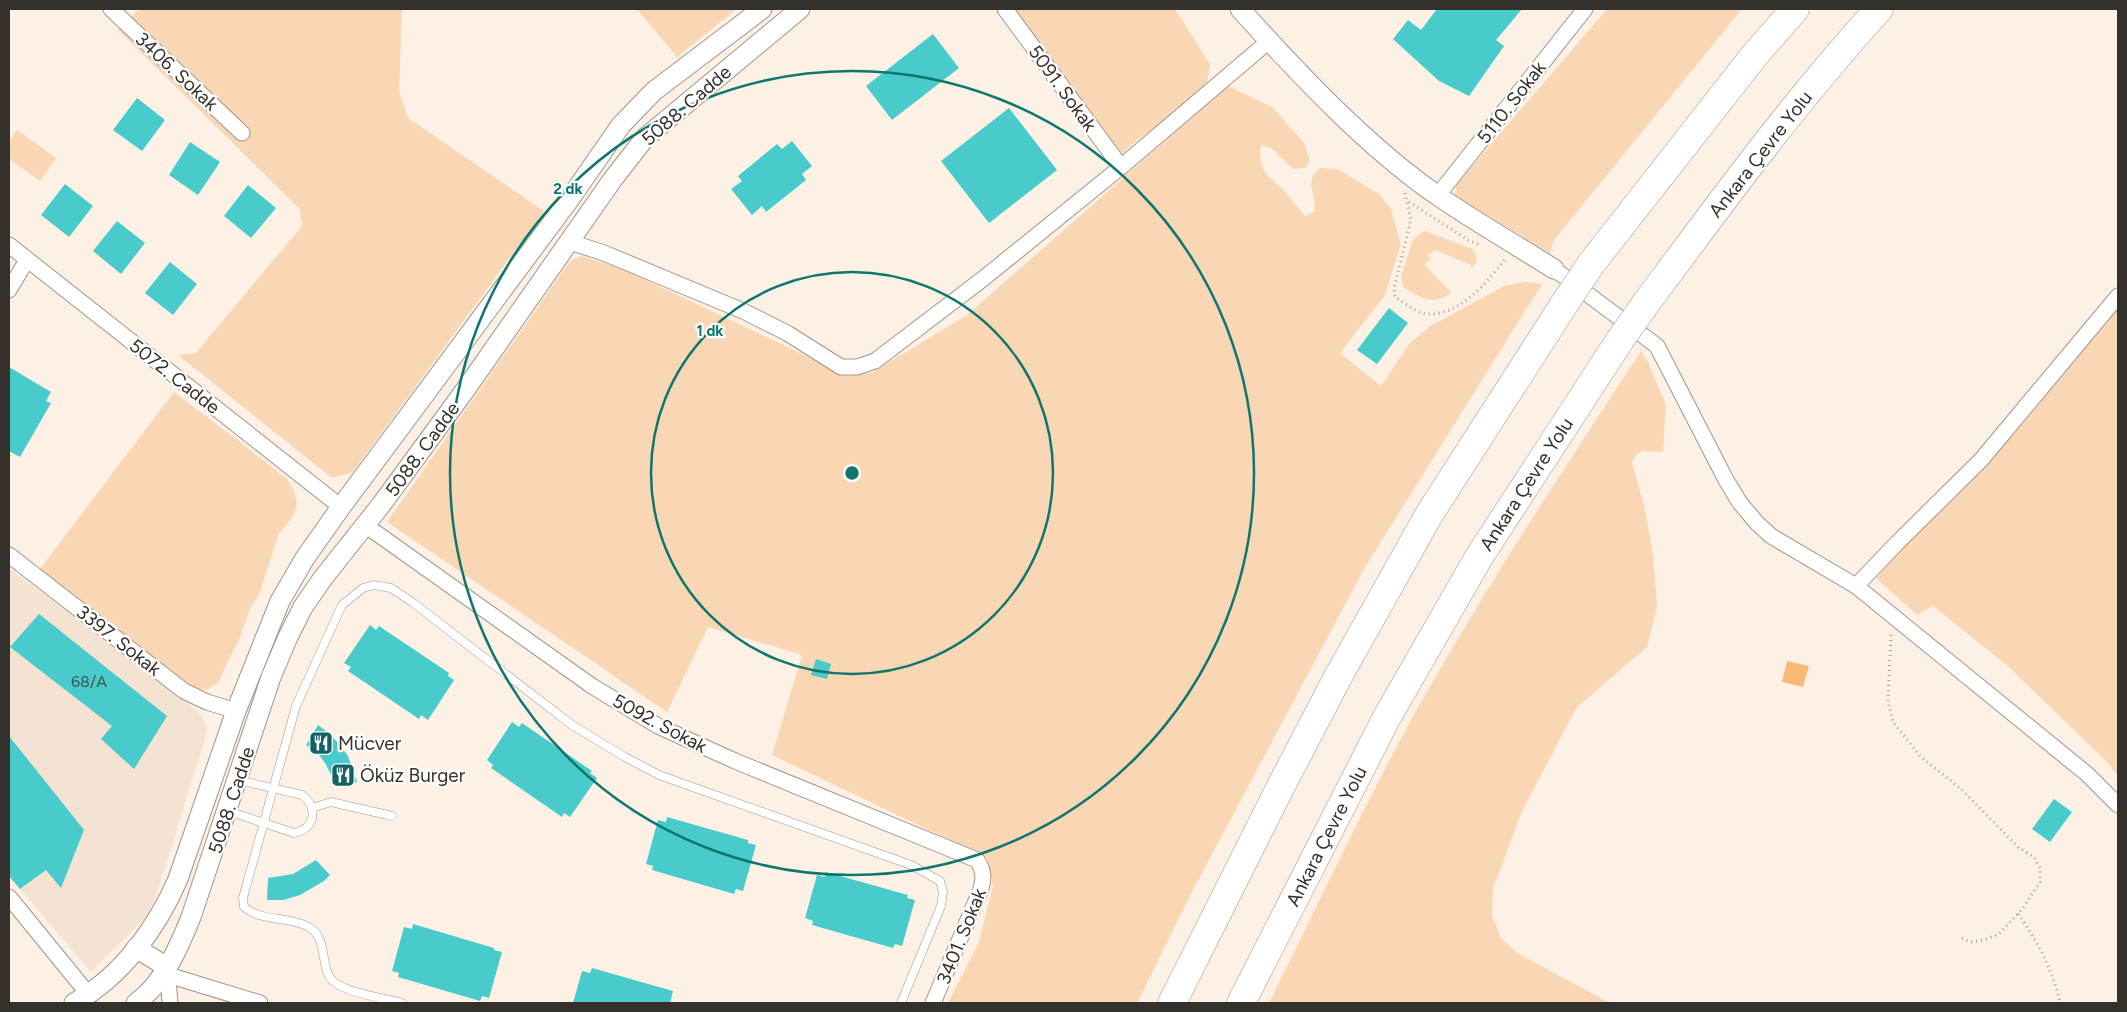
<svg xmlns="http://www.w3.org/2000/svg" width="2127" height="1012" font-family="Figtree,sans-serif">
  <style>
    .built { fill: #f4e2d2 }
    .green { fill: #f9d6b4 }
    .water { fill: #f8b975 }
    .building { fill: #48cbca }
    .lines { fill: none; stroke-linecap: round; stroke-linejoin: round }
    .service-casing { stroke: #a0958a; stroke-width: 9 }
    .minor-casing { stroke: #a0958a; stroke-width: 17 }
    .tertiary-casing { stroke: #a0958a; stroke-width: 21 }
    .motorway-casing { stroke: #a0958a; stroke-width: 29 }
    .path { stroke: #aaa299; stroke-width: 3; stroke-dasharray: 1 4; stroke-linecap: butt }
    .service { stroke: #fff; stroke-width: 8 }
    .minor { stroke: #fff; stroke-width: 15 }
    .tertiary { stroke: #fff; stroke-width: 19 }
    .motorway { stroke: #fff; stroke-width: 28 }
    .motorway-bridge-casing { stroke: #a0958a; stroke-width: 29; stroke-linecap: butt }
    .motorway-bridge { stroke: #fff; stroke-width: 28 }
    .ring { fill: none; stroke: #0f766e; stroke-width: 2.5 }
    .labels { text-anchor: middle; stroke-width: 4.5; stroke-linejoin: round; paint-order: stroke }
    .number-label { font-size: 16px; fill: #395753 }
    .street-label { font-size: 19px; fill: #34302b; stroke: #fff }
    .poi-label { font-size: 19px; fill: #34302b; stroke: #fff; text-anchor: start }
    .centre { fill: #0f766e; stroke: #fff; stroke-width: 2.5 }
    .ring-label { font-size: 15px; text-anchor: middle; font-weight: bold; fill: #0f766e; stroke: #fff; stroke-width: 4.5; stroke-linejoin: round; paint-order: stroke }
  </style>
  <rect width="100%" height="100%" fill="#fdf1e5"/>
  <!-- built -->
  <path class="built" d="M9 568 188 703 201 715 207 727 205 739 158 890 148 915 91 972 9 876Z"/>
  <!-- green -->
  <g class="green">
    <path d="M139 9H402L399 91 408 118 544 211 353 472 332 478 178 355 196 353 302 226 300 209 118 30Z"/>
    <path d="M637 9H737L677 57Z"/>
    <path d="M1014 9H1175L1210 64 1207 84 1172 119 1138 139 1122 154Z"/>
    <path d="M1607 9H1742L1554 240 1550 253 1455 196 1456 185Z"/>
    <path d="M1228 86 1272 107 1305 144 1310 161 1305 168 1293 169 1271 148 1261 145C1257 174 1271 176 1287 194 1293 201 1299 209 1305 216L1314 212C1318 192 1302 185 1320 168L1337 169 1379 194 1391 209 1401 244 1385 295 1340 353 1381 386 1409 344 1429 327 1504 286 1525 282 1542 284 1364 569 1193 890 1137 1003H948L979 942 993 885 987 858 772 755 802 655 708 627 667 712 387 522 570 261 581 256 621 268 848 376 873 372 967 315Z"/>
    <path d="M17 130 56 158 40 181 9 159V142Z"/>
    <path d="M1425 231 1474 250 1477 260 1472 268 1471 265 1435 250 1427 256 1431 259 1424 264 1451 293C1432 307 1420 297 1403 287L1401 277 1413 239Z"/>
    <path d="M2118 306V776L2106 761 2009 667 1933 606 1917 615 1876 578 1912 536 1999 450 2046 396 2099 327Z"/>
    <path d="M1641 351 1647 360 1666 405 1663 452 1642 451 1636 455 1632 463 1644 505 1653 555 1657 607 1647 647 1577 707 1522 811 1493 889 1492 916 1501 938 1517 953 1610 1003H1269C1321 899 1370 791 1428 690 1494 574 1568 463 1641 351Z"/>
    <path d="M174 392 244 445 287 479 294 491 297 504 293 517 279 533 259 595 250 609 239 640 227 663 219 682 207 690 193 688 40 569Z"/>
  </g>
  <!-- water -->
  <path class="water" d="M1787 661 1809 666 1803 687 1782 682Z"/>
  <!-- building -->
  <g class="building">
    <path d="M1437 9H1522L1496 40 1504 46 1469 96 1439 81 1393 39 1408 20 1421 30Z"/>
    <path d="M933 34 959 68 892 120 866 86Z"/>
    <path d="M137 98 165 120 142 151 113 130Z"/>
    <path d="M1009 108 1057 170 989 223 941 161Z"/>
    <path d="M792 141 812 166 802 174 806 180 766 212 762 206 752 215 731 189 742 181 738 176 777 144 782 149Z"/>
    <path d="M190 142 220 162 198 195 169 175Z"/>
    <path d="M65 184 93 206 69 237 41 215Z"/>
    <path d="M248 185 276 208 251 238 224 216Z"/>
    <path d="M117 221 145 243 121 274 93 251Z"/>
    <path d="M170 262 197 284 173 315 145 293Z"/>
    <path d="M1389 308 1408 323 1377 364 1357 350Z"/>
    <path d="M9 367 51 392 46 401 51 403 20 457 9 451Z"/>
    <path d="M39 614 167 716 134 769 101 739 112 726 10 647Z"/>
    <path d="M370 625 376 630 379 626 449 673 448 676 454 680 428 720 421 715 419 719 348 671 351 667 344 663Z"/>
    <path d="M816 659 831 664 827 679 811 675Z"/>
    <path d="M512 722 519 727 522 723 592 771 590 773 597 778 570 817 564 813 562 817 491 768 493 765 487 760Z"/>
    <path d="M318 725 331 735 342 748 348 756 357 782 337 786 325 763 317 752 306 745Z"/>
    <path d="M9 736 84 830 61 888 46 870 20 889 9 876Z"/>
    <path d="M2054 799 2072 812 2050 842 2032 829Z"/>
    <path d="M667 817 748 840V843L756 845 743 891 736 889 734 894 652 870 653 866 646 864 658 820 666 822Z"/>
    <path d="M316 860 330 875 324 881 300 895 283 900H267L268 878 293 874Z"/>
    <path d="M826 872 908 895 907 898 915 900 902 946 895 944 893 948 812 925 813 921 805 918 817 875 825 877Z"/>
    <path d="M413 924 494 948V950L502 952 489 998 482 996 480 1001 398 977 399 973 392 971 404 927 412 929Z"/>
    <path d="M592 968 673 991 670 1003H573L582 971 590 973Z"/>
  </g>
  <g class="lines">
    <!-- service casing -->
    <g class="service-casing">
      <g id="service">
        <path d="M312 808 331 802 392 816"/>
        <path d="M228 811 294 833C315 829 319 808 302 795L238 780"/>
        <path d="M402 1003C384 998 346 993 333 981 319 968 329 939 309 927 288 916 262 922 244 907L243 898 296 706 342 605 363 588 374 585 391 588 412 602 572 725 625 757 659 775 911 865 940 881 943 892 941 906 901 1003"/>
      </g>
    </g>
    <!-- minor casing -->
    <g class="minor-casing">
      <g id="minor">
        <path d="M111 9 242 133"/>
        <path d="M1005 9 1121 167"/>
        <path d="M1438 195 1585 9"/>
        <path d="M570 242 604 253 743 311 787 333 841 367H857L875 361 984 278 1121 167 1269 41"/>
        <path d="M9 245 341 507"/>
        <path d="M1554 269 1657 346 1726 480 1740 503 1757 523 1771 536 1856 586 2087 774 2118 805"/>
        <path d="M9 290 27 260"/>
        <path d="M365 525 592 686 658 726 735 761 977 860C984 871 984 878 981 889L933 1003"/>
        <path d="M9 555 184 691 207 702 236 711"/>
        <path d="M1856 586 1897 543 1981 460 2118 296"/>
        <path d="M9 897 89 995"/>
        <path d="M167 967 170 1003"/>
        <path d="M168 975 260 1003"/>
      </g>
    </g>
    <!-- tertiary casing -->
    <g class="tertiary-casing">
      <g id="tertiary">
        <path d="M1240 9C1299 74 1366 146 1438 196 1476 222 1516 245 1554 269"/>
        <path d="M136 948 167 967"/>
        <path d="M74 1003C121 977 157 928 178 879L236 711 280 601 305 558 341 507 569 200 621 125 654 91 762 9"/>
        <path d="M136 1003C163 984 179 947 191 917L271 677 288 637 303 607 323 578 381 505 463 393 613 179 645 138 800 9"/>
      </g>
    </g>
    <!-- motorway casing -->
    <g class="motorway-casing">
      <g id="motorway">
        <path d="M1591 264 1754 56 1795 9"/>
        <path d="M1644 306C1719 205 1794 102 1879 9"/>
        <path d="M1172 1003 1280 788 1339 675 1430 513 1565 303"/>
        <path d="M1241 1003 1387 717 1479 557 1620 340"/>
      </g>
    </g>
    <!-- path -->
    <g class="path">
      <path d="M1405 193 1411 220 1394 288 1395 297C1405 303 1418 315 1430 314 1462 314 1488 281 1506 258"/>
      <path d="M1409 202 1468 240 1478 244"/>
      <path d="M1891 635 1888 701 1893 722 1921 757 1962 790 2019 848 2034 857 2040 868V882L2023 908 1999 934 1984 940 1971 942 1961 938"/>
      <path d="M2018 914C2038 941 2052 970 2060 1002"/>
    </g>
    <!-- service -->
    <use href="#service" class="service"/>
    <!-- minor -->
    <use href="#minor" class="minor"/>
    <!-- tertiary -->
    <use href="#tertiary" class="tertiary"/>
    <!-- motorway -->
    <use href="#motorway" class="motorway"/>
    <!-- motorway-bridge casing -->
    <g class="motorway-bridge-casing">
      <g id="motorway-bridge">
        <path d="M1565 303 1591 264"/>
        <path d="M1620 340 1644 306"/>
      </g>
    </g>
    <!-- motorway-bridge -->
    <use href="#motorway-bridge" class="motorway-bridge"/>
  </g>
  <!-- distance rings -->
  <g class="ring">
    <circle cx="852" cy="473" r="201"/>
    <circle cx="852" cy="473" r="402"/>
  </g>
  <!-- icons -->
  <defs>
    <g id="restaurant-square" transform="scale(1.25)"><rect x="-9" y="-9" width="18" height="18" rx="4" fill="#116262" stroke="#fff"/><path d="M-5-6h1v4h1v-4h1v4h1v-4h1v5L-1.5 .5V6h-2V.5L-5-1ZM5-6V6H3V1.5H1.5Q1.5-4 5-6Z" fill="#fff"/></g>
  </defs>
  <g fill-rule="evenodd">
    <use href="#restaurant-square" x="321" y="743"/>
    <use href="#restaurant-square" x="343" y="775"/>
  </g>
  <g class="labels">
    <!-- number labels -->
    <g class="number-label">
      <text x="89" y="687">68/A</text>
    </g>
    <!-- street labels -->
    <g class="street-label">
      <text transform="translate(177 71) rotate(43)" y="7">3406. Sokak</text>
      <text transform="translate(1063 88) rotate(54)" y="7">5091. Sokak</text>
      <text transform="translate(1511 102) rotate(-52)" y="7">5110. Sokak</text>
      <text transform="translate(686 105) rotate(-41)" y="7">5088. Cadde</text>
      <text transform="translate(1760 154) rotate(-52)" y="7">Ankara Çevre Yolu</text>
      <text transform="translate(175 376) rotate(38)" y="7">5072. Cadde</text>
      <text transform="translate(422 449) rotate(-54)" y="7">5088. Cadde</text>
      <text transform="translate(1526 484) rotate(-57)" y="7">Ankara Çevre Yolu</text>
      <text transform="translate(119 640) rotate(38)" y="7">3397. Sokak</text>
      <text transform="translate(660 723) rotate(28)" y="7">5092. Sokak</text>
      <text transform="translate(231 800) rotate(-72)" y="7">5088. Cadde</text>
      <text transform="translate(1326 836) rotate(-63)" y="7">Ankara Çevre Yolu</text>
      <text transform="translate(961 936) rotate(-68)" y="7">3401. Sokak</text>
    </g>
    <!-- poi labels -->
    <g class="poi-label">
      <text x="338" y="750">Mücver</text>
      <text x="360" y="782">Öküz Burger</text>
    </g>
  </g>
  <circle cx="852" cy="473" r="8" class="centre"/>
  <g class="ring-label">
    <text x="568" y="194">2 dk</text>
    <text x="710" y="336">1 dk</text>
  </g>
  <!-- border -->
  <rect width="2127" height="1012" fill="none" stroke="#34302b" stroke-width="20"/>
</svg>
